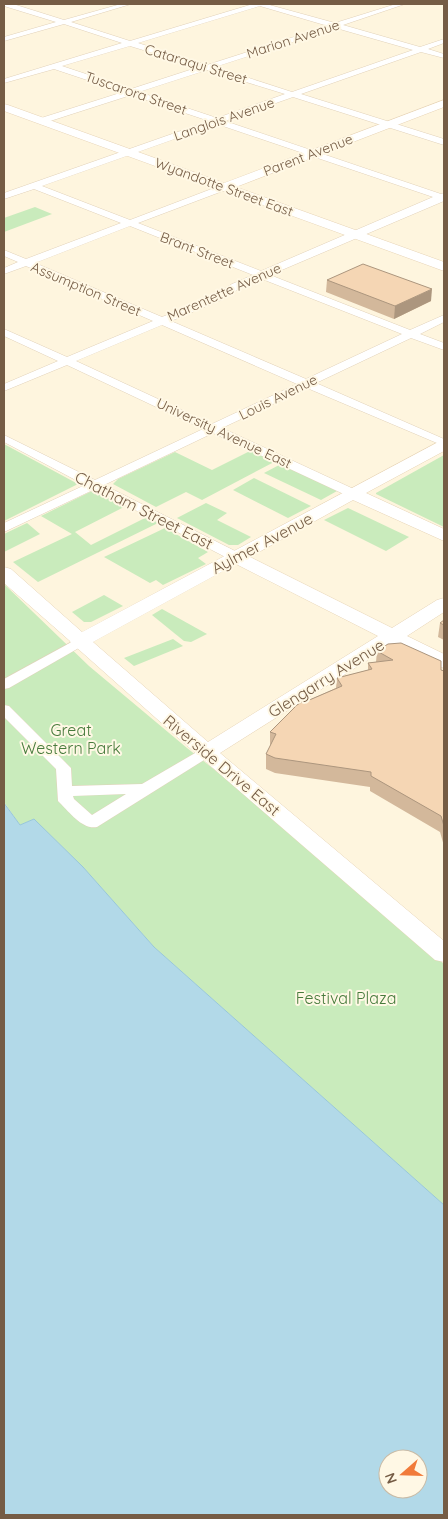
<svg xmlns="http://www.w3.org/2000/svg" width="448" height="1519" font-family="Quicksand,sans-serif">
  <style>
    .green { fill: #c9ebbc }
    .water { fill: #b2d9e8; stroke: #97c7da; fill-rule: evenodd }
    .lines { fill: none; stroke-linecap: round; stroke-linejoin: round }
    .street-casing { stroke: #e2d2ba; stroke-width: 1 }
    .secondary-casing { stroke: #e7d4b7; stroke-width: 1 }
    .street { fill: #fff; fill-rule: evenodd }
    .secondary { fill: #fff; fill-rule: evenodd }
    .wall { fill: #d3b89b }
    .shaded-wall { fill: #ac967e }
    .building { fill: #f5d6b4; stroke: #ac967e }
    .labels { text-anchor: middle; stroke-width: 4; stroke-linejoin: round; paint-order: stroke }
    .far-street-label { font-size: 14px; fill: #755c45; stroke: #fff8e5 }
    .street-label { font-size: 16px; fill: #755c45; stroke: #fff8e5 }
    .park-label { font-size: 16px; fill: #477b3c; stroke: #fff8e5 }
  </style>
  <rect width="100%" height="100%" fill="#fef5de"/>
  <!-- green -->
  <g class="green">
    <path d="M35 207 52 214 4 232V218Z"/>
    <path d="M4 444 78 484 4 521Z"/>
    <path d="M252 450 276 461 202 500 186 492 156 507 113 484 118 479 175 452 212 470Z"/>
    <path d="M444 455V527L376 494V493Z"/>
    <path d="M281 464 336 489 337 491 321 500 264 473Z"/>
    <path d="M254 478 311 506 288 518 233 490Z"/>
    <path d="M92 491 126 506 75 532 91 545 147 517 158 523 38 582 13 562 72 534 41 516Z"/>
    <path d="M206 503 227 513 217 520 251 537 238 545H229L177 518Z"/>
    <path d="M348 508 409 537 386 551 324 520Z"/>
    <path d="M27 523 40 534 4 552V534Z"/>
    <path d="M165 528 208 552 198 558 206 564 163 585 156 580 150 583 104 557Z"/>
    <path d="M4 584 89 666 187 748 268 812 444 964V1205L154 947 83 867 34 819 20 825 4 802Z"/>
    <path d="M104 595 123 606 91 622H84L72 612Z"/>
    <path d="M162 609 207 634 191 642 184 641 152 615Z"/>
    <path d="M173 639 183 646 134 666 124 658Z"/>
  </g>
  <!-- water -->
  <path class="water" d="M4 803 20 825 34 819 83 867 154 947 444 1205V1515H4ZM388 1459H418V1489H388Z"/>
  <g class="lines">
    <!-- street casing -->
    <g class="street-casing">
      <g id="street">
        <path d="M4 4H13L64 20 121 4H131L71 22 130 41 253 4H266L335 23 396 4H405L343 25 420 47 444 39V43L428 49 444 54V58L421 52 301 94 444 139V145L293 97 225 121 441 194 444 193V201L270 275 410 330 444 315V322L420 334 444 343V350L411 338 316 383 444 439V446L307 388 222 428 358 491 360 494 358 497H350L213 433 104 485 241 554 242 557 241 560H231L95 489 4 532V523L85 485 4 442V435L95 480 203 429 67 365 4 391V384L58 361 4 336V329L67 357 153 321 26 266 4 274V268L18 262 4 256V250L26 259 121 223 34 189 4 199V193L209 121 131 95 44 123H38V119L123 92 54 69 4 83V79L122 43 64 24 4 41V37L56 22 4 6ZM260 6 328 26 207 65 138 43ZM336 28 413 50 292 92 215 67ZM130 46 199 67 131 89 62 66ZM207 70 285 94 217 118 139 92ZM217 124 433 197 261 271 138 223 228 189V185H222L130 220 42 186ZM130 226 253 275 232 284 213 296 162 317 35 263ZM262 279 402 334 306 379 171 321 221 300 240 288ZM162 325 297 384 212 424 76 361Z"/>
        <path d="M79 638 86 642 84 645 9 688 4 689V679Z"/>
        <path d="M4 705 9 706 71 768 72 786 142 784 202 749H212L214 752 212 755 97 827C83 830 70 813 61 804L58 801 56 769 4 717ZM126 794 92 815 74 799 73 796Z"/>
      </g>
    </g>
    <!-- secondary casing -->
    <g class="secondary-casing">
      <g id="secondary">
        <path d="M444 100V107L236 187 444 262V271L4 111V104L8 105 224 183Z"/>
        <path d="M444 439V451L366 493 444 529V541L353 500 250 557 392 628 437 600 444 598V612L407 636 444 654V668L437 666 393 644 220 753 444 941V962L435 960 184 743 76 647 72 646 70 641 4 583V567L11 569 82 632ZM236 564 378 636 208 742 93 642Z"/>
      </g>
    </g>
    <!-- street -->
    <use href="#street" class="street"/>
    <!-- secondary -->
    <use href="#secondary" class="secondary"/>
  </g>
  <!-- wall -->
  <g class="wall">
    <path d="M327 280 431 301 394 319 326 292Z"/>
    <path d="M444 620V640L438 637 440 623Z"/>
    <path d="M377 651 444 671V846L440 832 370 791V787L275 773 266 769V754L270 747V732L307 701 336 688 337 678 368 670V663L376 662Z"/>
  </g>
  <!-- shaded-wall -->
  <path class="shaded-wall" d="M432 289 431 301 394 319 395 306Z"/>
  <!-- building -->
  <g class="building">
    <path d="M363 264 432 289 395 306 327 280Z"/>
    <path d="M444 620V625L440 623Z"/>
    <path d="M401 643 441 661V670L444 671V826L441 816 371 776V772L275 758 266 754 276 734 270 732 297 705 305 700 307 701 342 686 337 678 372 669 368 663 393 660 377 651 388 644Z"/>
  </g>
  <g class="labels">
    <!-- far-street labels -->
    <g class="far-street-label">
      <text transform="translate(293 39) rotate(-18)" y="5">Marion Avenue</text>
      <text transform="translate(196 64) rotate(17)" y="5">Cataraqui Street</text>
      <text transform="translate(136 93) rotate(19)" y="5">Tuscarora Street</text>
      <text transform="translate(224 119) rotate(-19)" y="5">Langlois Avenue</text>
      <text transform="translate(308 155) rotate(-21)" y="5">Parent Avenue</text>
      <text transform="translate(224 187) rotate(20)" y="5">Wyandotte Street East</text>
      <text transform="translate(197 250) rotate(21)" y="5">Brant Street</text>
      <text transform="translate(86 289) rotate(23)" y="5">Assumption Street</text>
      <text transform="translate(224 292) rotate(-24)" y="5">Marentette Avenue</text>
      <text transform="translate(278 397) rotate(-26)" y="5">Louis Avenue</text>
      <text transform="translate(224 433) rotate(25)" y="5">University Avenue East</text>
    </g>
    <!-- street labels -->
    <g class="street-label">
      <text transform="translate(144 510) rotate(27)" y="6">Chatham Street East</text>
      <text transform="translate(262 543) rotate(-28)" y="6">Aylmer Avenue</text>
      <text transform="translate(326 678) rotate(-32)" y="6">Glengarry Avenue</text>
      <text transform="translate(222 765) rotate(40)" y="6">Riverside Drive East</text>
    </g>
    <!-- park labels -->
    <g class="park-label">
      <text x="71" y="736">Great<tspan x="71" dy="18">Western Park</tspan></text>
      <text x="346" y="1004">Festival Plaza</text>
    </g>
  </g>
  <!-- border -->
  <rect width="448" height="1519" fill="none" stroke="#755c45" stroke-width="10"/>
  <!-- north arrow -->
  <g transform="translate(403 1474) rotate(250)"><circle r="24" fill="#fff8e5" stroke="#c8baa5"/>
  <path d="M0-4L9 19L0 12L-9 19Z" fill="#f17b3a"/>
  <text y="-8" font-size="14" font-weight="bold" text-anchor="middle" fill="#755c45">N</text>
  </g>
</svg>
